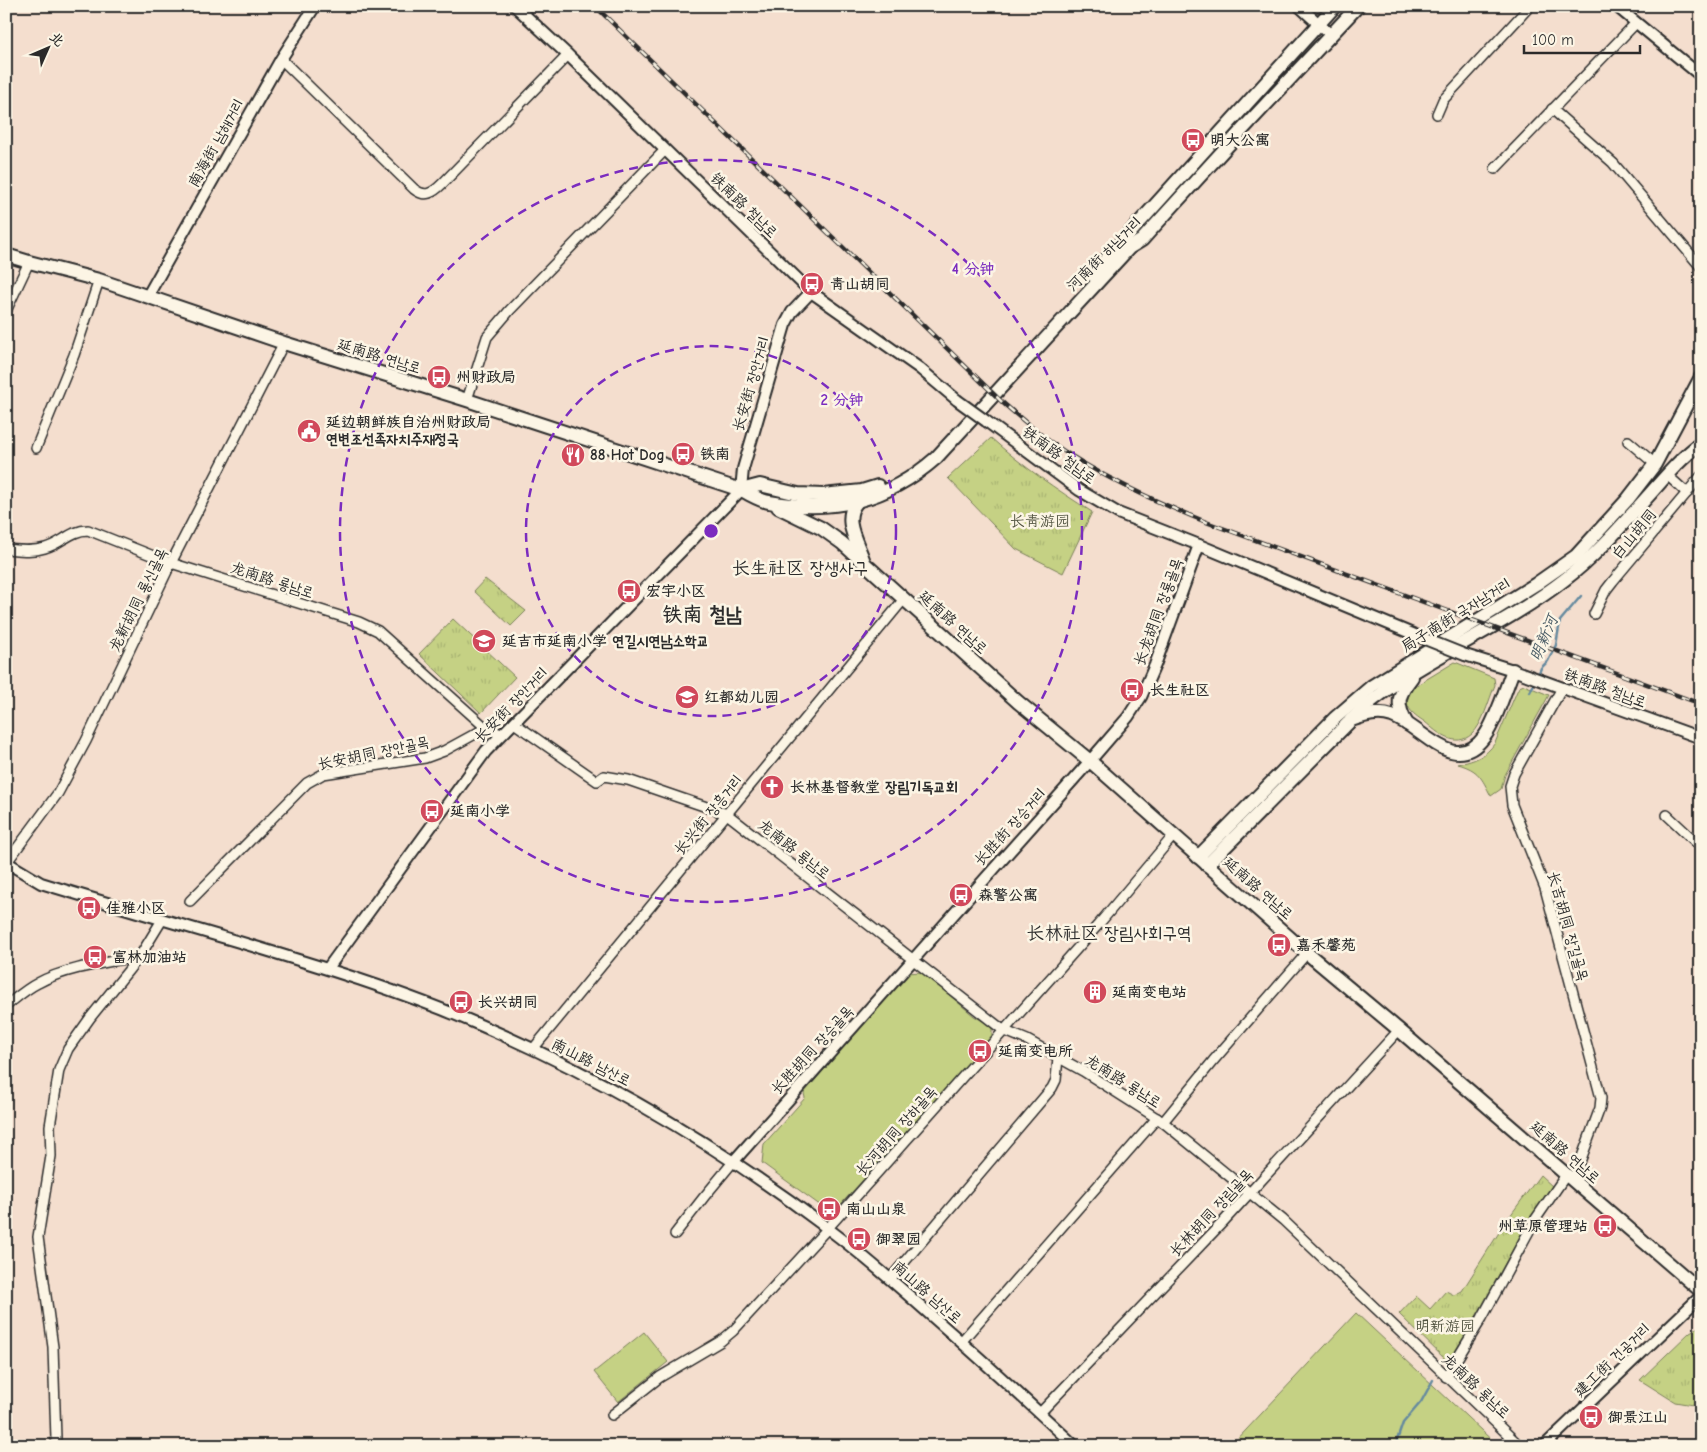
<svg xmlns="http://www.w3.org/2000/svg" width="1707" height="1452" font-family="'Comic Neue','LXGW WenKai TC','Poor Story',sans-serif">
  <style>
    .grass { fill: #c5d184; stroke: #787e58 }
    .park { fill: url(#park-tufts); stroke: #787e58 }
    .lines { fill: none; stroke-linecap: round; stroke-linejoin: round }
    .stream { stroke: #658a9f; stroke-width: 2.5 }
    .minor-casing { stroke: #2b2b2b; stroke-width: 12 }
    .tertiary-casing { stroke: #2b2b2b; stroke-width: 14 }
    .secondary-casing { stroke: #2b2b2b; stroke-width: 16 }
    .minor { stroke: #fcf5e5; stroke-width: 9 }
    .tertiary { stroke: #fcf5e5; stroke-width: 10 }
    .secondary { stroke: #fcf5e5; stroke-width: 12 }
    .rail-casing { stroke: #2b2b2b; stroke-width: 4.5 }
    .rail { stroke: #fcf5e5; stroke-width: 2.5; stroke-dasharray: 8; stroke-linecap: butt }
    .tertiary-bridge-casing { stroke: #2b2b2b; stroke-width: 14; stroke-linecap: butt }
    .tertiary-bridge { stroke: #fcf5e5; stroke-width: 10 }
    .ring { fill: none; stroke: #7b2cbf; stroke-width: 2.5; stroke-dasharray: 9 6 }
    .labels { text-anchor: middle; stroke-width: 5; stroke-linejoin: round; paint-order: stroke }
    .poi-label { font-size: 15px; font-weight: bold; fill: #2b2b2b; stroke: #fcf5e5; text-anchor: start }
    .street-label { font-size: 15px; fill: #2b2b2b; stroke: #fcf5e5 }
    .park-label { font-size: 15px; fill: #525441; stroke: #fcf5e5 }
    .water-label { font-size: 16px; font-style: italic; fill: #485b65; stroke: #fcf5e5 }
    .quarter-label { font-size: 18px; fill: #2b2b2b; stroke: #fcf5e5 }
    .district-label { font-size: 20px; font-weight: bold; fill: #2b2b2b; stroke: #fcf5e5 }
    .centre { fill: #7b2cbf; stroke: #fcf5e5; stroke-width: 2.5 }
    .ring-label { font-size: 15px; text-anchor: middle; font-weight: bold; fill: #7b2cbf; stroke: #fcf5e5; stroke-width: 5; stroke-linejoin: round; paint-order: stroke }
  </style>
  <defs>
    <pattern id="park-tufts" width="24" height="20" patternUnits="userSpaceOnUse" patternTransform="scale(1.25)"><rect width="24" height="20" fill="#c5d184"/><path d="M3 7l-1-3M5 7V3M7 7l1-3M15 17l-1-3M17 17v-4M19 17l1-3" fill="none" stroke="#a9b472"/></pattern>
  </defs>
  <rect width="100%" height="100%" fill="#f4dece"/>
  <filter id="ink" filterUnits="userSpaceOnUse"><feTurbulence type="fractalNoise" baseFrequency=".02" numOctaves="2"/><feDisplacementMap in="SourceGraphic" scale="10" xChannelSelector="R" yChannelSelector="G"/><feConvolveMatrix kernelMatrix="1 2 1 2 8 2 1 2 1" color-interpolation-filters="sRGB"/></filter>
  <g filter="url(#ink)">
    <!-- grass -->
    <g class="grass">
      <path d="M1455 662 1494 678 1495 685C1489 699 1483 724 1472 734 1455 749 1438 733 1425 722 1419 718 1411 713 1408 706 1406 700 1409 693 1412 688Z"/>
      <path d="M1524 685 1549 695 1505 775 1501 789 1491 796C1481 777 1479 770 1458 764 1474 761 1485 757 1495 743L1517 691 1519 687Z"/>
      <path d="M922 972 974 1016 992 1026V1038L832 1214 762 1163 764 1144 805 1098 804 1093 907 973Z"/>
      <path d="M1356 1313 1498 1446H1231Z"/>
      <path d="M644 1332 668 1362 618 1402 594 1372Z"/>
    </g>
    <!-- park -->
    <g class="park">
      <path d="M991 438C1022 466 1056 489 1092 512L1063 573 1016 549 948 478Z"/>
      <path d="M485 579 526 611 511 626 474 591Z"/>
      <path d="M453 619 515 677 481 713 419 654Z"/>
      <path d="M1540 1175 1553 1187 1525 1227 1450 1364 1399 1314 1416 1296 1430 1309 1446 1291 1454 1295 1462 1291 1507 1220Z"/>
      <path d="M1697 1328H1701V1406H1699L1675 1402 1640 1380 1690 1332Z"/>
    </g>
    <g class="lines">
      <!-- stream -->
      <g class="stream">
        <path d="M1538 675 1541 668 1548 661 1556 645 1560 621 1581 596"/>
        <path d="M1530 692 1536 680"/>
        <path d="M1395 1446 1403 1423 1421 1402 1433 1380"/>
      </g>
      <!-- minor casing -->
      <g class="minor-casing">
        <g id="minor">
          <path d="M281 59 414 189C425 198 433 193 442 184L568 55"/>
          <path d="M1552 109 1613 163 1701 267"/>
          <path d="M1437 114 1443 100 1530 6"/>
          <path d="M1495 169 1636 23"/>
          <path d="M6 311 29 262"/>
          <path d="M467 400 487 337 510 310 665 150"/>
          <path d="M1628 441 1655 464"/>
          <path d="M36 448 74 355 99 280"/>
          <path d="M1667 475 1687 493"/>
          <path d="M6 549C19 550 32 552 45 548 61 544 71 530 88 530L171 563 359 622 378 631 486 728 501 734"/>
          <path d="M1594 614 1606 590 1613 581 1701 476"/>
          <path d="M1562 688 1514 774 1510 786 1512 805 1545 888 1601 1098 1600 1108 1573 1181"/>
          <path d="M514 723 597 781 604 776 628 780 727 814 1003 1030 1027 1040 1083 1071 1163 1122 1283 1220 1520 1446"/>
          <path d="M1667 815 1701 847"/>
          <path d="M7 862 58 793 86 741 171 563 284 343"/>
          <path d="M190 901 307 783 323 774 425 758 444 751 486 728"/>
          <path d="M6 1006C16 998 26 989 38 983 65 968 109 962 140 956"/>
          <path d="M533 1049 904 599"/>
          <path d="M1163 1122 1213 1061 1307 953"/>
          <path d="M675 1234 704 1197 733 1162"/>
          <path d="M890 1279 1052 1088 1056 1080 1058 1057"/>
          <path d="M961 1342 1157 1118"/>
          <path d="M1446 1377 1482 1318 1535 1220 1566 1175"/>
          <path d="M1040 1413 1223 1222 1399 1030"/>
          <path d="M612 1415 660 1377 721 1341 733 1331 828 1228 1098 925 1174 835"/>
          <path d="M56 1439 53 1347 38 1237 51 1156 50 1126 59 1070 68 1049 90 1018 140 956 162 920"/>
        </g>
      </g>
      <!-- tertiary casing -->
      <g class="tertiary-casing">
        <g id="tertiary">
          <path d="M515 6 568 55 811 292 919 368 957 400"/>
          <path d="M1299 6 1331 35"/>
          <path d="M1616 6 1701 76"/>
          <path d="M147 297 281 59 315 6"/>
          <path d="M986 421 1079 490 1118 513 1199 545 1420 637"/>
          <path d="M1465 655 1513 670 1701 738"/>
          <path d="M6 862 41 883C106 903 171 922 236 941 319 966 402 991 480 1025 603 1078 720 1147 827 1228 864 1255 898 1286 933 1317 981 1359 1028 1402 1075 1446"/>
          <path d="M328 968 486 751 741 490 743 469 785 325 792 312 811 292"/>
          <path d="M733 1162 1090 761 1128 717 1141 697 1155 665 1199 545"/>
          <path d="M1544 1446 1701 1296"/>
        </g>
      </g>
      <!-- secondary casing -->
      <g class="secondary-casing">
        <g id="secondary">
          <path d="M6 255 29 262 99 280 284 343 467 400 741 490C750 494 760 501 769 502 833 514 887 501 936 458L1129 248 1142 240 1150 231 1242 130 1358 6"/>
          <path d="M1092 275 1335 6"/>
          <path d="M741 490 760 485 798 494 823 495 862 491 878 486"/>
          <path d="M857 502C841 519 858 543 864 562"/>
          <path d="M778 507 821 528 842 543 1018 702 1090 761 1307 953 1399 1030 1701 1291"/>
          <path d="M1351 720C1365 715 1379 711 1392 716 1422 726 1454 777 1484 737 1495 723 1506 688 1513 670"/>
          <path d="M1407 724C1395 703 1398 695 1412 677"/>
          <path d="M1198 857 1335 718 1372 686 1536 584 1576 556 1628 499 1655 464 1701 377"/>
          <path d="M1207 865 1363 708C1424 657 1501 629 1564 580 1597 555 1623 524 1650 494 1666 476 1681 458 1701 443"/>
        </g>
      </g>
      <!-- minor -->
      <use href="#minor" class="minor"/>
      <!-- tertiary -->
      <use href="#tertiary" class="tertiary"/>
      <!-- secondary -->
      <use href="#secondary" class="secondary"/>
      <!-- rail casing -->
      <g class="rail-casing">
        <path id="rail" d="M595 6 1002 402C1017 415 1033 429 1049 441 1097 475 1152 500 1206 522L1701 704"/>
      </g>
      <!-- rail -->
      <use href="#rail" class="rail"/>
      <!-- tertiary-bridge casing -->
      <g class="tertiary-bridge-casing">
        <g id="tertiary-bridge">
          <path d="M957 400 986 421"/>
          <path d="M1420 637 1465 655"/>
        </g>
      </g>
      <!-- tertiary-bridge -->
      <use href="#tertiary-bridge" class="tertiary-bridge"/>
    </g>
  </g>
  <!-- distance rings -->
  <g class="ring">
    <circle cx="711" cy="531" r="185"/>
    <circle cx="711" cy="531" r="371"/>
  </g>
  <!-- icons -->
  <defs>
    <g id="bus-disc" transform="scale(1.25)"><circle r="9.5" fill="#d1495b" stroke="#fcf5e5"/><path d="M-5-6H5V4H4V6H2V4H-2V6H-4V4H-5ZM-3.5-4V0h7V-4ZM-3.5 1.2v1.5H-2V1.2ZM2 1.2v1.5H3.5V1.2Z" fill="#fff"/></g>
    <g id="civic-disc" transform="scale(1.25)"><circle r="9.5" fill="#d1495b" stroke="#fcf5e5"/><path d="M-.6-6.5H3V-4.5H.6V-3L4-1V1h2V6H-6V1h2V-1L-.6-3ZM-1.2 2.5V6h2.4V2.5Z" fill="#fff"/></g>
    <g id="restaurant-disc" transform="scale(1.25)"><circle r="9.5" fill="#d1495b" stroke="#fcf5e5"/><path d="M-5-6h1v4h1v-4h1v4h1v-4h1v5L-1.5 .5V6h-2V.5L-5-1ZM5-6V6H3V1.5H1.5Q1.5-4 5-6Z" fill="#fff"/></g>
    <g id="school-disc" transform="scale(1.25)"><circle r="9.5" fill="#d1495b" stroke="#fcf5e5"/><path d="M0-5L7-2L0 1L-7-2ZM-4 1L0 2.5L4 1V4Q0 6-4 4Z" fill="#fff"/></g>
    <g id="church-disc" transform="scale(1.25)"><circle r="9.5" fill="#d1495b" stroke="#fcf5e5"/><path d="M-1.2-6h2.4v3.5h3.3v2.4h-3.3V6h-2.4V-.1h-3.3v-2.4h3.3Z" fill="#fff"/></g>
    <g id="building-disc" transform="scale(1.25)"><circle r="9.5" fill="#d1495b" stroke="#fcf5e5"/><path d="M-4-6H4V6H1V3H-1V6H-4ZM-2.5-4.3h1.7v1.8h-1.7ZM.8-4.3h1.7v1.8H.8ZM-2.5-1h1.7V.8h-1.7ZM.8-1h1.7V.8H.8Z" fill="#fff"/></g>
  </defs>
  <g fill-rule="evenodd">
    <use href="#bus-disc" x="1193" y="140"/>
    <use href="#bus-disc" x="812" y="284"/>
    <use href="#bus-disc" x="439" y="377"/>
    <use href="#civic-disc" x="309" y="431"/>
    <use href="#bus-disc" x="683" y="454"/>
    <use href="#restaurant-disc" x="573" y="455"/>
    <use href="#bus-disc" x="629" y="591"/>
    <use href="#school-disc" x="484" y="641"/>
    <use href="#bus-disc" x="1132" y="690"/>
    <use href="#school-disc" x="687" y="697"/>
    <use href="#church-disc" x="772" y="787"/>
    <use href="#bus-disc" x="432" y="811"/>
    <use href="#bus-disc" x="961" y="895"/>
    <use href="#bus-disc" x="89" y="908"/>
    <use href="#bus-disc" x="1279" y="945"/>
    <use href="#bus-disc" x="95" y="957"/>
    <use href="#building-disc" x="1095" y="992"/>
    <use href="#bus-disc" x="461" y="1002"/>
    <use href="#bus-disc" x="980" y="1051"/>
    <use href="#bus-disc" x="829" y="1209"/>
    <use href="#bus-disc" x="1605" y="1226"/>
    <use href="#bus-disc" x="859" y="1239"/>
    <use href="#bus-disc" x="1591" y="1417"/>
  </g>
  <g class="labels">
    <!-- poi labels -->
    <g class="poi-label">
      <text x="1210" y="145">明大公寓</text>
      <text x="830" y="289">青山胡同</text>
      <text x="456" y="382">州财政局</text>
      <text x="326" y="427">延边朝鲜族自治州财政局<tspan x="326" dy="17">연변조선족자치주재정국</tspan></text>
      <text x="700" y="459">铁南</text>
      <text x="590" y="460">88 Hot Dog</text>
      <text x="646" y="596">宏宇小区</text>
      <text x="502" y="646">延吉市延南小学 연길시연남소학교</text>
      <text x="1150" y="695">长生社区</text>
      <text x="704" y="702">红都幼儿园</text>
      <text x="790" y="792">长林基督教堂 장림기독교회</text>
      <text x="450" y="816">延南小学</text>
      <text x="978" y="900">森警公寓</text>
      <text x="106" y="913">佳雅小区</text>
      <text x="1296" y="950">嘉禾馨苑</text>
      <text x="112" y="962">富林加油站</text>
      <text x="1112" y="997">延南变电站</text>
      <text x="478" y="1007">长兴胡同</text>
      <text x="998" y="1056">延南变电所</text>
      <text x="846" y="1214">南山山泉</text>
      <text x="1588" y="1231" text-anchor="end">州草原管理站</text>
      <text x="876" y="1244">御翠园</text>
      <text x="1608" y="1422">御景江山</text>
    </g>
    <!-- street labels -->
    <g class="street-label">
      <text transform="translate(216 143) rotate(-61)" y="5">南海街 남해거리</text>
      <text transform="translate(744 205) rotate(44)" y="5">铁南路 철남로</text>
      <text transform="translate(1104 254) rotate(-45)" y="5">河南街 하남거리</text>
      <text transform="translate(379 356) rotate(17)" y="5">延南路 연남로</text>
      <text transform="translate(751 384) rotate(-74)" y="5">长安街 장안거리</text>
      <text transform="translate(1059 455) rotate(36)" y="5">铁南路 철남로</text>
      <text transform="translate(1634 534) rotate(-50)" y="5">白山胡同</text>
      <text transform="translate(272 580) rotate(18)" y="5">龙南路 룡남로</text>
      <text transform="translate(138 600) rotate(-64)" y="5">龙新胡同 룡신골목</text>
      <text transform="translate(1158 612) rotate(-70)" y="5">长龙胡同 장룡골목</text>
      <text transform="translate(1456 615) rotate(-32)" y="5">局子南街 국자남거리</text>
      <text transform="translate(953 622) rotate(42)" y="5">延南路 연남로</text>
      <text transform="translate(1605 688) rotate(20)" y="5">铁南路 철남로</text>
      <text transform="translate(511 705) rotate(-46)" y="5">长安街 장안거리</text>
      <text transform="translate(373 753) rotate(-12)" y="5">长安胡同 장안골목</text>
      <text transform="translate(708 815) rotate(-51)" y="5">长兴街 장흥거리</text>
      <text transform="translate(1010 827) rotate(-48)" y="5">长胜街 장승거리</text>
      <text transform="translate(794 849) rotate(38)" y="5">龙南路 룡남로</text>
      <text transform="translate(1258 888) rotate(41)" y="5">延南路 연남로</text>
      <text transform="translate(1568 926) rotate(74)" y="5">长吉胡同 장길골목</text>
      <text transform="translate(812 1050) rotate(-48)" y="5">长胜胡同 장승골목</text>
      <text transform="translate(591 1062) rotate(27)" y="5">南山路 남산로</text>
      <text transform="translate(1123 1081) rotate(32)" y="5">龙南路 룡남로</text>
      <text transform="translate(896 1131) rotate(-49)" y="5">长河胡同 장하골목</text>
      <text transform="translate(1565 1152) rotate(41)" y="5">延南路 연남로</text>
      <text transform="translate(1211 1213) rotate(-47)" y="5">长林胡同 장림골목</text>
      <text transform="translate(927 1292) rotate(41)" y="5">南山路 남산로</text>
      <text transform="translate(1612 1360) rotate(-44)" y="5">建工街 건공거리</text>
      <text transform="translate(1476 1386) rotate(43)" y="5">龙南路 룡남로</text>
    </g>
    <!-- park labels -->
    <g class="park-label">
      <text x="1040" y="526">长青游园</text>
      <text x="1445" y="1331">明新游园</text>
    </g>
    <!-- water labels -->
    <g class="water-label">
      <text transform="translate(1543 638) rotate(-67)" y="6">明新河</text>
    </g>
    <!-- quarter labels -->
    <g class="quarter-label">
      <text x="800" y="574">长生社区 장생사구</text>
      <text x="1109" y="939">长林社区 장림사회구역</text>
    </g>
    <!-- district labels -->
    <g class="district-label">
      <text x="702" y="621">铁南 철남</text>
    </g>
  </g>
  <circle cx="711" cy="531" r="8" class="centre"/>
  <g class="ring-label">
    <text x="973" y="274">4 分钟</text>
    <text x="842" y="405">2 分钟</text>
  </g>
  <!-- margin -->
  <rect width="1707" height="1452" fill="none" stroke="#fcf5e5" stroke-width="25"/>
  <rect x="12" y="12" width="1682" height="1427" fill="none" stroke="#2b2b2b" stroke-width="2" filter="url(#ink)"/>
  <!-- north arrow -->
  <g transform="translate(48 48) rotate(45)" stroke="#fcf5e5" stroke-width="4" paint-order="stroke">
  <path d="M0-4L9 19L0 12L-9 19Z" fill="#2b2b2b"/>
  <text y="-8" font-size="14" font-weight="bold" text-anchor="middle" fill="#2b2b2b">北</text>
  </g>
  <!-- scale -->
  <path d="M1524 45v8h116v-8" fill="none" stroke="#2b2b2b" stroke-width="2.5"/>
  <text x="1532" y="45" font-size="15" fill="#2b2b2b" stroke="#fcf5e5" stroke-width="4" paint-order="stroke">100 m</text>
</svg>
